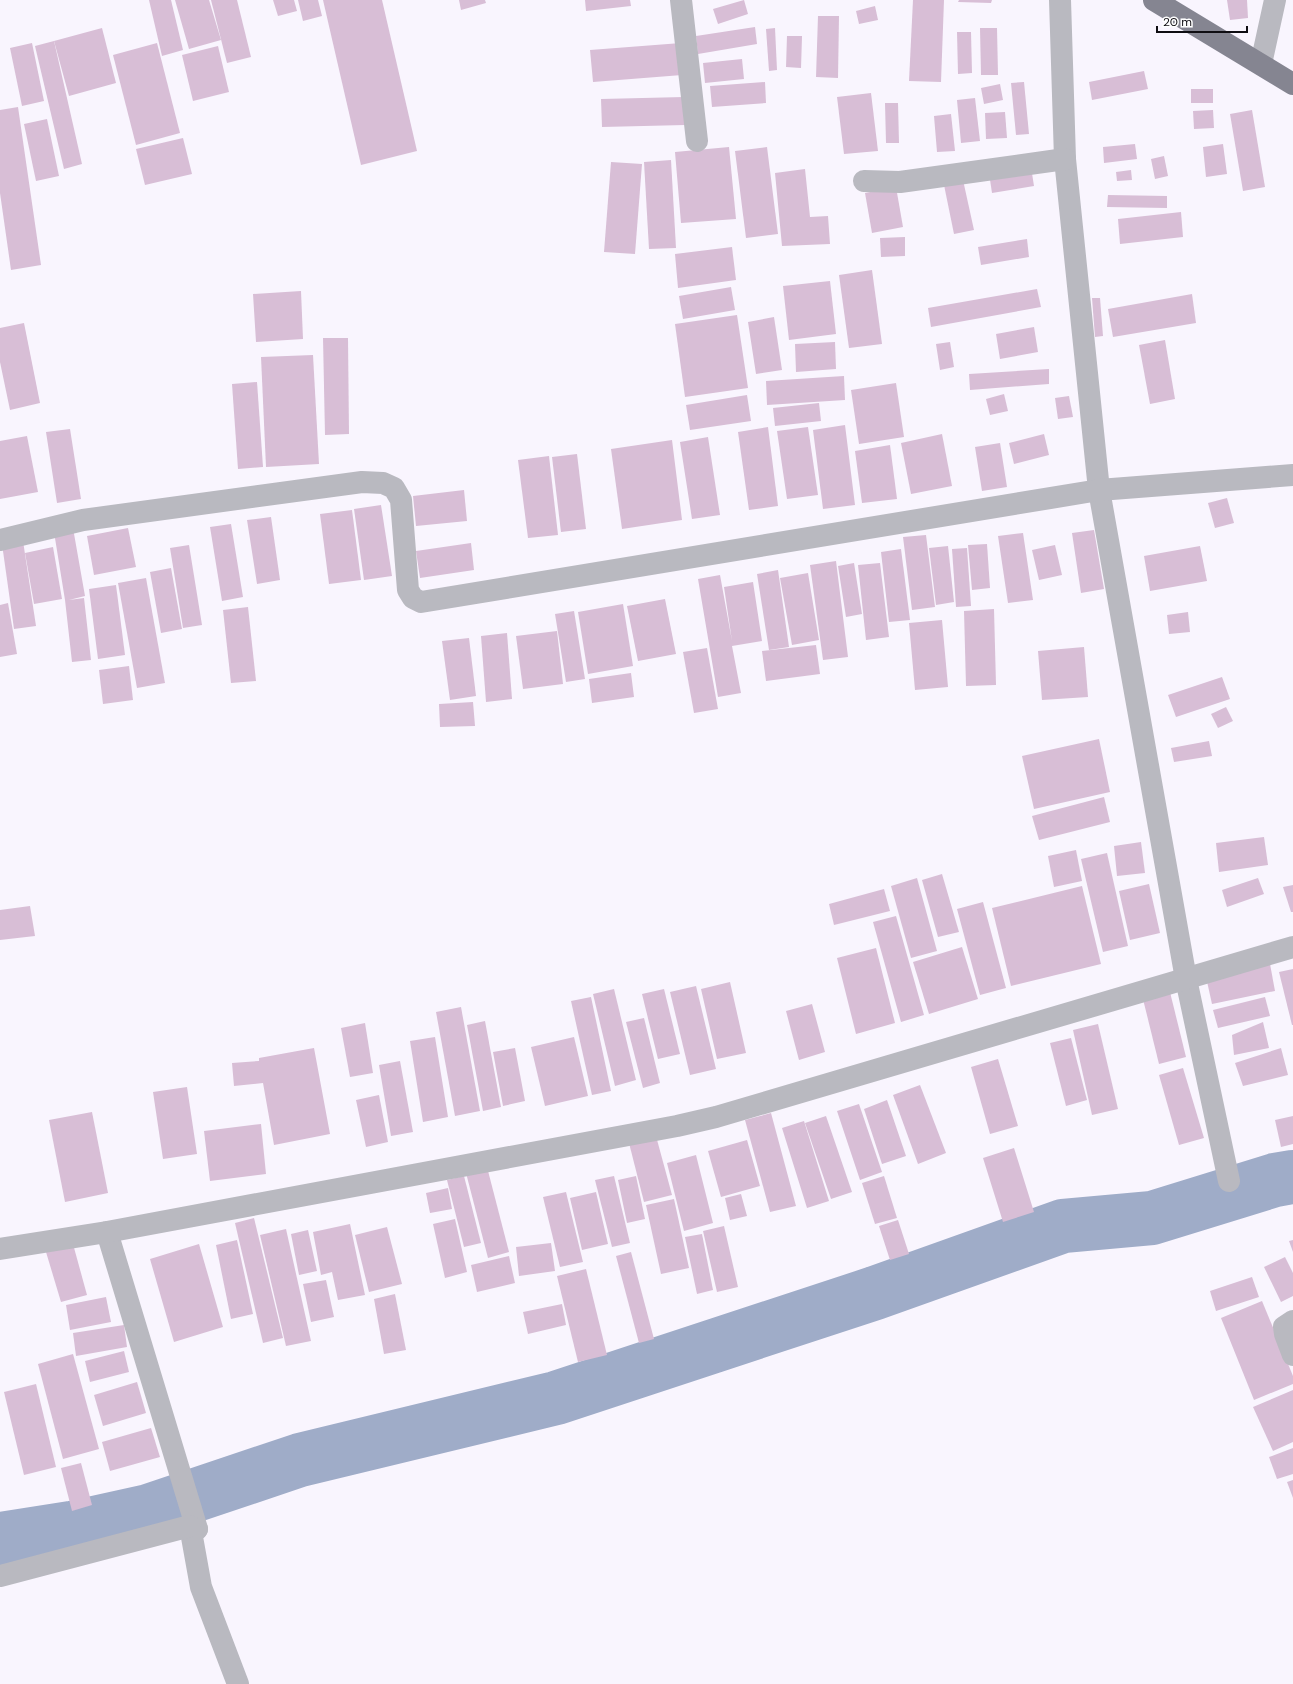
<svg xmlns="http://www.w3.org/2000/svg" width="1293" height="1684" font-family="'DM Sans',sans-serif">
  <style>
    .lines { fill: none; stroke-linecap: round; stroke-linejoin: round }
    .river { stroke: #9facc8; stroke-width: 54 }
    .building { fill: #d8bed6 }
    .minor { stroke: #b9b9c0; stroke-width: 22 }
    .major { stroke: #858591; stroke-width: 22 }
  </style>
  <rect width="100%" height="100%" fill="#f9f5fe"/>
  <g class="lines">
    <!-- river -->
    <path class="river" d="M0 1539 71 1528 148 1511 300 1460 556 1398 875 1293 1063 1226 1152 1218 1275 1180 1293 1177"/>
  </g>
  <!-- building -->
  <g class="building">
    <path d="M149 0H171L183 50 162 56Z"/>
    <path d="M175 0H209L221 40 189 49Z"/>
    <path d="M211 0H237L251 57 227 63Z"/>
    <path d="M273 0H294L297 11 278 16Z"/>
    <path d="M298 0H318L322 16 303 21Z"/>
    <path d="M323 0H382L417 151 361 165Z"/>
    <path d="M459 0H485L486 3 461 10Z"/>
    <path d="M585 0H630L631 6 586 11Z"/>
    <path d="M744 0 748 14 718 24 713 9Z"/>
    <path d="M913 0H944L941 82 909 81Z"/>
    <path d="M959 0H992L991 3 958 2Z"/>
    <path d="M1227 0H1247L1248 18 1230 20Z"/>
    <path d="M875 6 878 20 859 24 856 11Z"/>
    <path d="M818 16H839L838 78 816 77Z"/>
    <path d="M755 27 757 44 698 54 696 36Z"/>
    <path d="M102 28 116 83 69 96 54 41Z"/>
    <path d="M775 28 777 70 769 71 766 29Z"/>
    <path d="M980 28H997L998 75H981Z"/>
    <path d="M957 32H971L972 73 958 74Z"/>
    <path d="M787 36H802L801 68 786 67Z"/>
    <path d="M54 41 82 164 64 169 35 46Z"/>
    <path d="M32 43 44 101 22 106 10 48Z"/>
    <path d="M157 43 180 133 136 145 113 55Z"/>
    <path d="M681 43 682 75 593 82 590 50Z"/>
    <path d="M218 46 229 92 193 101 182 55Z"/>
    <path d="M742 59 744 79 705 83 703 63Z"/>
    <path d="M1144 71 1148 89 1092 100 1089 82Z"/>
    <path d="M765 82 766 103 712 107 710 86Z"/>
    <path d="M1024 82 1029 134 1016 135 1011 83Z"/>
    <path d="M1000 84 1003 100 984 104 981 88Z"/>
    <rect x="1191" y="89" width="22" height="14"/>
    <path d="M871 93 878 151 844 154 837 97Z"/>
    <path d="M684 97 685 125 602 127 601 99Z"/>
    <path d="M975 98 980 141 961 143 957 100Z"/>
    <path d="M885 103H898L899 143H886Z"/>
    <path d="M18 107 41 265 11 270 0 193V110Z"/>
    <path d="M1213 110 1214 128 1194 129 1193 111Z"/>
    <path d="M1252 110 1265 187 1243 191 1230 114Z"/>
    <path d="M1005 112 1007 138 986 139 985 113Z"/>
    <path d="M951 114 955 151 937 152 934 116Z"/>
    <path d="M47 119 59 176 36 181 24 124Z"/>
    <path d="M183 138 192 174 145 185 136 149Z"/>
    <path d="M1135 144 1137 159 1104 163 1103 147Z"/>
    <path d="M1223 144 1227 174 1206 177 1203 147Z"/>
    <path d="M729 147 736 219 681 223 675 152Z"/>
    <path d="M767 147 778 234 746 238 735 151Z"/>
    <path d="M1164 156 1168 176 1155 179 1151 159Z"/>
    <path d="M671 160 676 248 649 249 644 162Z"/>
    <path d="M611 162 642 164 635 254 604 252Z"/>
    <path d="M1031 167 1034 186 992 193 989 173Z"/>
    <path d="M805 169 810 217 828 216 830 244 782 246 775 173Z"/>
    <path d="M1131 170 1132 180 1117 181 1116 172Z"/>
    <path d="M963 180 974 230 954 234 944 185Z"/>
    <path d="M896 187 903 227 872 233 865 193Z"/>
    <path d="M1108 195 1167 196V208L1107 207Z"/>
    <path d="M1181 212 1183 237 1120 244 1118 219Z"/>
    <path d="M905 237V256L881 257 880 238Z"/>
    <path d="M1027 239 1029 257 981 265 978 247Z"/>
    <path d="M732 247 736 280 678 288 675 254Z"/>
    <path d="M872 270 882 344 849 348 839 275Z"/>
    <path d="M830 281 836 334 789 340 783 286Z"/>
    <path d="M731 287 735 310 683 319 679 296Z"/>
    <path d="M1037 289 1041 307 931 327 928 308Z"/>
    <path d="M301 291 303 339 256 342 253 294Z"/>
    <path d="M1192 294 1196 323 1113 337 1108 309Z"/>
    <path d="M1092 298H1100L1103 336 1095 337Z"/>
    <path d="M737 315 748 388 685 397 675 324Z"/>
    <path d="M774 317 782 370 756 374 748 322Z"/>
    <path d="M24 323 40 403 10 410 0 362V328Z"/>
    <path d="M1034 327 1038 352 1000 359 996 334Z"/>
    <path d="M323 338H348L349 434 325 435Z"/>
    <path d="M1165 340 1175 399 1150 404 1139 345Z"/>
    <path d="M835 342 836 369 796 372 795 344Z"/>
    <path d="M950 342 954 367 940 370 936 344Z"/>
    <path d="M313 355 319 464 266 467 261 357Z"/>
    <path d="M1049 369V384L970 390 969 374Z"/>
    <path d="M844 376 845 400 767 405 766 381Z"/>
    <path d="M257 382 263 467 238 469 232 384Z"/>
    <path d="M896 383 904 437 859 444 851 390Z"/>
    <path d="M1004 394 1008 411 990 415 986 399Z"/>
    <path d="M747 395 751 421 690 430 686 405Z"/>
    <path d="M1069 396 1073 417 1058 419 1055 398Z"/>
    <path d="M819 403 821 421 775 426 773 408Z"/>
    <path d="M845 425 855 505 823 509 813 430Z"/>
    <path d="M768 427 778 506 749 510 738 432Z"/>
    <path d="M808 427 818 495 787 499 777 431Z"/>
    <path d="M70 429 81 499 57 503 46 432Z"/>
    <path d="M942 434 952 486 911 494 901 443Z"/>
    <path d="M1044 434 1049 455 1014 464 1009 443Z"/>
    <path d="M27 436 38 492 0 499V441Z"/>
    <path d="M708 437 720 515 692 519 680 442Z"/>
    <path d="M672 440 682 520 622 529 611 449Z"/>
    <path d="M1000 443 1007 487 982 491 975 447Z"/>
    <path d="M890 445 897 499 862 503 855 451Z"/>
    <path d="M577 454 586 529 561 532 552 457Z"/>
    <path d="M549 456 558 535 528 538 518 460Z"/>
    <path d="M464 490 467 521 416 526 413 496Z"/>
    <path d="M1227 498 1234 523 1215 528 1208 503Z"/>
    <path d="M381 505 392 576 364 580 354 509Z"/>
    <path d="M352 510 361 580 329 584 320 514Z"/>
    <path d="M271 517 280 580 257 584 247 520Z"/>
    <path d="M231 524 243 597 222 601 210 527Z"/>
    <path d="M73 528 85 596 69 600 84 598 91 660 72 662 65 600 54 532Z"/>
    <path d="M128 528 136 567 94 575 87 536Z"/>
    <path d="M1094 530 1104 589 1081 593 1072 533Z"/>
    <path d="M1023 533 1033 600 1008 603 998 536Z"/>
    <path d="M926 535 935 607 912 610 903 537Z"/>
    <path d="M23 541 36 626 14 629 2 544Z"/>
    <path d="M471 543 474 570 420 578 416 551Z"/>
    <path d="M987 544 990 588 972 590 968 545Z"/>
    <path d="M189 545 202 625 183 628 170 548Z"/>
    <path d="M1055 545 1062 575 1039 580 1032 550Z"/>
    <path d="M948 546 954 602 936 605 929 548Z"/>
    <path d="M1200 546 1207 581 1150 591 1144 556Z"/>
    <path d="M53 547 62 599 34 604 25 553Z"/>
    <path d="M967 548 971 606 956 607 952 549Z"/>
    <path d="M901 549 910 620 889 622 881 552Z"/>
    <path d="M836 561 848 657 823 660 810 565Z"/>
    <path d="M854 563 862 614 846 617 838 566Z"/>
    <path d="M880 563 889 637 866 640 858 565Z"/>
    <path d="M171 568 182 629 161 633 150 572Z"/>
    <path d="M778 570 789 647 769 650 757 574Z"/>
    <path d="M808 573 819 640 792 645 780 578Z"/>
    <path d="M720 575 732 641 724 587 753 582 762 641 732 646 741 693 718 697 698 579Z"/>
    <path d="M146 578 165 683 137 688 118 583Z"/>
    <path d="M116 585 125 655 98 659 89 589Z"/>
    <path d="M665 599 676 654 638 661 627 606Z"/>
    <path d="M8 603 17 654 0 657V605Z"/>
    <path d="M623 604 633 666 588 674 578 612Z"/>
    <path d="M248 607 256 681 231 683 223 610Z"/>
    <path d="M994 609 996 685 966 686 964 611Z"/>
    <path d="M574 611 585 679 566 682 555 614Z"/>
    <path d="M1188 612 1190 632 1169 634 1167 615Z"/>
    <path d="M942 620 948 687 915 690 909 623Z"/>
    <path d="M557 631 563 684 523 689 516 636Z"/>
    <path d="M507 633 512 699 486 702 481 636Z"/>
    <path d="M469 638 476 696 450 700 442 641Z"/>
    <path d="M816 645 820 674 766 681 762 651Z"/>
    <path d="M1084 647 1088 697 1042 700 1038 651Z"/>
    <path d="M707 648 718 709 694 713 683 652Z"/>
    <path d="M129 666 133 700 103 704 99 670Z"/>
    <path d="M631 673 634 697 592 703 589 679Z"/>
    <path d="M1222 677 1230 699 1176 717 1168 695Z"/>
    <path d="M473 702 475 726 440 727 439 704Z"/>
    <path d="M1226 707 1233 721 1218 728 1211 714Z"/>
    <path d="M1099 739 1110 792 1034 809 1022 756Z"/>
    <path d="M1209 741 1212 756 1174 762 1171 748Z"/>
    <path d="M1104 797 1110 822 1039 840 1032 816Z"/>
    <path d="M1264 837 1268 865 1219 872 1216 843Z"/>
    <path d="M1141 842 1145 873 1117 876 1114 846Z"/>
    <path d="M1076 850 1082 881 1054 887 1048 856Z"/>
    <path d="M1107 853 1128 946 1103 952 1081 859Z"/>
    <path d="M942 874 959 932 938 937 922 880Z"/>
    <path d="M917 878 937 951 911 958 891 886Z"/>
    <path d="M1258 878 1264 894 1227 907 1222 890Z"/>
    <path d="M1149 884 1160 933 1130 940 1119 891Z"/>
    <path d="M1293 885V912H1291L1283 887Z"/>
    <path d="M1082 886 1101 964 1011 986 992 908Z"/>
    <path d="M884 889 890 911 834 925 829 904Z"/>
    <path d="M983 902 1006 988 980 995 957 909Z"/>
    <path d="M30 906 35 936 0 940V910Z"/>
    <path d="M896 916 924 1015 901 1022 873 922Z"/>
    <path d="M962 947 978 999 929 1014 913 962Z"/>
    <path d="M876 948 895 1023 856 1034 837 958Z"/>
    <path d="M1270 964 1275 991 1212 1004 1206 977Z"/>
    <path d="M1293 969V1025H1292L1279 972Z"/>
    <path d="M730 982 746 1053 717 1059 701 989Z"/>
    <path d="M696 986 716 1069 690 1075 670 992Z"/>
    <path d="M1169 988 1186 1057 1159 1064 1142 995Z"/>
    <path d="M614 989 636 1080 615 1086 593 994Z"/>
    <path d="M664 989 680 1054 658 1059 642 994Z"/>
    <path d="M591 997 611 1091 592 1095 571 1001Z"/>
    <path d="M1265 997 1270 1016 1218 1028 1213 1010Z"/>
    <path d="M812 1004 825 1052 799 1060 786 1011Z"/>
    <path d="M461 1007 480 1111 455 1116 436 1012Z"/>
    <path d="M644 1018 660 1083 643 1088 626 1022Z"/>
    <path d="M485 1021 501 1107 483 1111 467 1025Z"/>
    <path d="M1263 1022 1269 1048 1234 1055 1232 1035Z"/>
    <path d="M365 1023 373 1073 350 1077 341 1028Z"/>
    <path d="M1098 1024 1118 1109 1092 1115 1073 1030Z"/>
    <path d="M435 1037 448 1117 423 1122 410 1041Z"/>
    <path d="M574 1037 588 1096 545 1106 531 1047Z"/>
    <path d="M1071 1038 1087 1100 1066 1106 1050 1043Z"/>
    <path d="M314 1048 330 1134 274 1145 263 1083 234 1086 232 1063 259 1061V1058Z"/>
    <path d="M515 1048 525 1101 503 1106 493 1052Z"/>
    <path d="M1281 1048 1288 1075 1243 1086 1235 1063Z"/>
    <path d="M998 1059 1018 1126 990 1134 971 1067Z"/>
    <path d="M400 1061 413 1132 391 1136 379 1065Z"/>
    <path d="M1183 1068 1204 1138 1179 1145 1159 1075Z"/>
    <path d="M920 1085 946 1153 918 1164 893 1095Z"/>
    <path d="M187 1087 197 1154 163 1159 153 1092Z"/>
    <path d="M379 1095 388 1142 366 1147 356 1100Z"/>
    <path d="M887 1100 906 1156 882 1164 864 1109Z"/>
    <path d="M859 1104 882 1172 860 1180 837 1111Z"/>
    <path d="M92 1112 108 1193 65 1202 49 1120Z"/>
    <path d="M771 1113 796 1206 770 1212 745 1120Z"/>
    <path d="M826 1116 852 1192 831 1199 805 1123Z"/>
    <path d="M1293 1116V1144L1281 1147 1275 1120Z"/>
    <path d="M804 1121 829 1201 807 1208 782 1128Z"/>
    <path d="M261 1124 266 1174 210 1181 204 1131Z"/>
    <path d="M656 1136 672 1195 644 1202 629 1143Z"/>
    <path d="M747 1140 760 1186 721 1197 708 1151Z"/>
    <path d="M1014 1148 1034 1212 1003 1222 983 1158Z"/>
    <path d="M696 1155 713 1223 684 1231 667 1163Z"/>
    <path d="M487 1167 509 1252 488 1258 466 1173Z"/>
    <path d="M464 1176 481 1243 464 1247 447 1180Z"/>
    <path d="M614 1176 630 1243 612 1247 595 1180Z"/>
    <path d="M636 1176 645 1219 627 1223 618 1180Z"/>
    <path d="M884 1176 897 1218 875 1224 862 1183Z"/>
    <path d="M448 1188 452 1209 430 1213 426 1193Z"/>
    <path d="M566 1192 583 1262 560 1267 543 1197Z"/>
    <path d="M596 1192 608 1244 582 1250 570 1198Z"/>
    <path d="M741 1194 747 1216 730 1220 725 1198Z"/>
    <path d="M674 1199 689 1268 661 1274 646 1205Z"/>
    <path d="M254 1218 283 1338 263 1343 235 1223Z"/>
    <path d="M455 1219 467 1272 445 1278 433 1224Z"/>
    <path d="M898 1220 909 1254 890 1260 879 1226Z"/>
    <path d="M350 1224 365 1295 338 1300 332 1272 321 1275 313 1232Z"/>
    <path d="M724 1226 738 1287 717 1292 703 1231Z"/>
    <path d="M387 1227 402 1284 369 1292 355 1235Z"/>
    <path d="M286 1229 311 1341 286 1346 260 1235Z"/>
    <path d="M308 1230 317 1271 299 1275 291 1234Z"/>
    <path d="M702 1234 713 1290 697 1294 685 1237Z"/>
    <path d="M237 1240 253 1314 231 1319 216 1245Z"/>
    <path d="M1293 1240V1252L1289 1241Z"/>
    <path d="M551 1243 555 1271 519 1276 516 1247Z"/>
    <path d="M73 1244 87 1295 61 1302 46 1252Z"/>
    <path d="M199 1244 223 1327 174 1342 150 1259Z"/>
    <path d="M631 1252 654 1339 639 1343 616 1256Z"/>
    <path d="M509 1256 515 1283 477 1292 471 1265Z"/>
    <path d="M1285 1257 1293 1273V1296L1281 1302 1264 1267Z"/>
    <path d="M586 1269 607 1355 578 1362 557 1276Z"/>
    <path d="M1252 1277 1259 1297 1216 1311 1210 1291Z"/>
    <path d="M326 1280 334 1317 311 1322 303 1284Z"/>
    <path d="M395 1294 406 1350 384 1354 374 1299Z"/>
    <path d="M106 1297 111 1322 70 1330 66 1305Z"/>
    <path d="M1262 1301 1293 1376V1384L1254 1400 1221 1318Z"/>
    <path d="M562 1304 566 1325 528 1334 523 1312Z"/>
    <path d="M124 1325 127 1347 76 1356 73 1333Z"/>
    <path d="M124 1351 129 1372 90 1382 85 1361Z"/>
    <path d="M73 1354 99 1449 63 1459 38 1364Z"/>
    <path d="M137 1382 146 1413 103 1426 94 1395Z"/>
    <path d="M36 1384 56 1467 24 1475 4 1392Z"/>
    <path d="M1293 1390V1442L1273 1451 1253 1407Z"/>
    <path d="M151 1428 160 1457 110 1471 102 1442Z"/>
    <path d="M1293 1448V1474L1277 1479 1269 1457Z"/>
    <path d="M81 1463 92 1505 72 1511 61 1468Z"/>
    <path d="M1293 1480V1498L1287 1482Z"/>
  </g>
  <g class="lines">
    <!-- minor -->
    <g class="minor">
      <path d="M681 0 697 141"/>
      <path d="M1060 0 1065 159 1099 490 1186 979 1229 1181"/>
      <path d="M1261 64 1275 0"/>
      <path d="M864 181 900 182 1065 159"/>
      <path d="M0 540 83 520 362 482 383 483 394 488 401 500 408 590 413 598 421 602 1099 490 1293 475"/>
      <path d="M107 1232 197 1529"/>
      <path d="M0 1249 107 1232 677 1126 716 1117 1293 947"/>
      <path d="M1293 1321 1284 1327 1285 1334 1293 1355"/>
      <path d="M197 1529 190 1526 201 1587 238 1684"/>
      <path d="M0 1576 190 1526"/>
    </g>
    <!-- major -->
    <path class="major" d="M1154 0 1293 84"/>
  </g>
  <!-- scale -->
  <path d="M1157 26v6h90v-6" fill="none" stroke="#0f0d12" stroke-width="2"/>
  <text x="1163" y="26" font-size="12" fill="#0f0d12" stroke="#ffffff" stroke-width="3" paint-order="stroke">20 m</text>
</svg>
